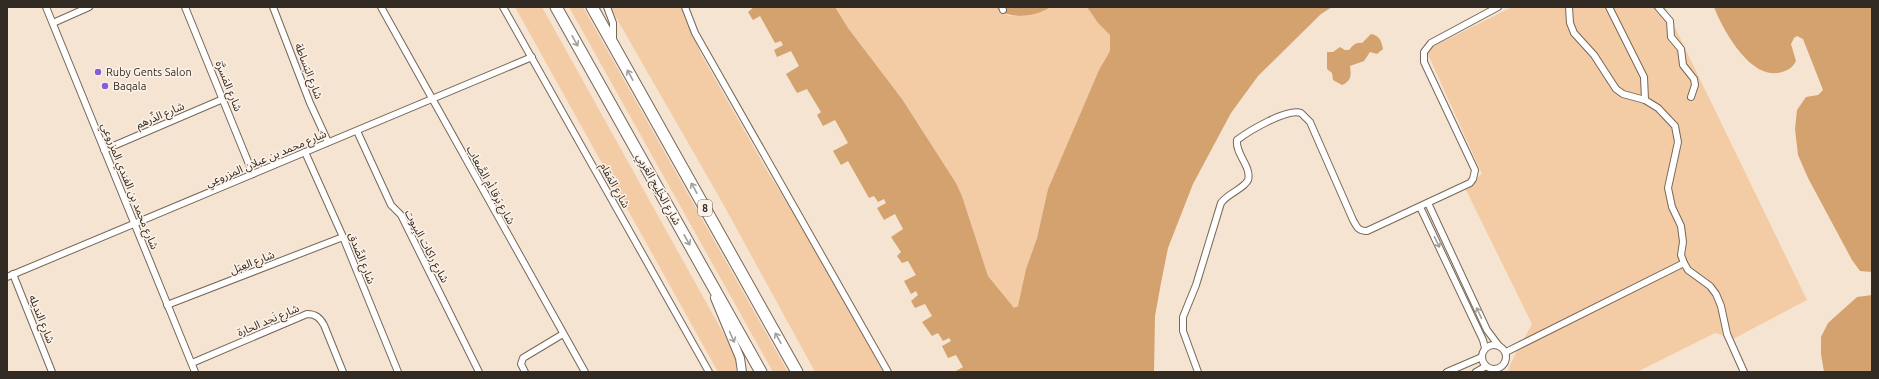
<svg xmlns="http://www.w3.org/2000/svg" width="1879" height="379" font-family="Ubuntu,'Noto Sans Arabic',sans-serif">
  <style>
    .green { fill: #f3cca5 }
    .water { fill: #d3a26e }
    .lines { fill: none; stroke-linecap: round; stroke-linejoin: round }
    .street-casing { stroke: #776757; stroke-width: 8 }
    .secondary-casing { stroke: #776757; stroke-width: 10 }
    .highway-casing { stroke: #776757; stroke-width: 13 }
    .street { stroke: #fff; stroke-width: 6 }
    .secondary { stroke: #fff; stroke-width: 8 }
    .highway { stroke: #fff; stroke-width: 11 }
    .oneway { stroke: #a2a09c }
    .poi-dot { fill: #845dd7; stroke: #fdf2e8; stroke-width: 1.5 }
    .labels { text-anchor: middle; stroke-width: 3; stroke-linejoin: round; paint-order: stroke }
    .shield { fill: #fdf2e8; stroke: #6e675f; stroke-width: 1 }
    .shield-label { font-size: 10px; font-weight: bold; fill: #312b24 }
    .street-label { font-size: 11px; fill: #312b24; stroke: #fdf2e8 }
    .poi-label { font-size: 11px; fill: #312b24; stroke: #fdf2e8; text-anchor: start }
  </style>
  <rect width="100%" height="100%" fill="#f6e4d2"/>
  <!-- green -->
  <g class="green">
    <path d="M515 7H542L736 356V372H718Z"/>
    <path d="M569 7H583L788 372H773Z"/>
    <path d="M610 7H681L701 54 769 174 803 227 883 372H815L722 202Z"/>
    <path d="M835 7H996L1009 16 1038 12 1050 7H1087L1098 23 1110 35V51L1099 70 1048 189 1037 238 1026 269 1020 301 1016 308H1013L988 276 962 196 956 183 902 99 848 28Z"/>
    <path d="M1512 7H1665L1807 300 1733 339 1715 333 1637 372H1508C1513 355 1524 340 1532 324L1464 186 1482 174 1426 50Z"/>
  </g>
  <!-- water -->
  <g class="water">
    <path d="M754 7H835L848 28 902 99 956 183 962 196 988 276 1014 308 1018 306 1026 269 1037 238 1048 189 1099 70 1110 51V35L1098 23 1087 7H1332L1321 14 1258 76 1231 113 1193 184 1168 248 1161 283 1155 316 1154 372H954L963 367 956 355 948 358 942 346 951 341 949 338 943 341 938 333 932 336 922 322 932 316 925 304 915 308 911 301 918 295 916 291 911 294 904 281 916 275 908 261 902 263 897 256 901 252 891 237 903 229 895 214 884 220 877 208 886 203 884 199 878 202 874 196 869 198 848 161 841 165 833 151 848 143 835 120 823 126 817 115 821 112 807 89 797 93 786 74 799 66 791 51 777 57 774 50 783 45 781 41 775 43 760 16 753 20 748 12Z"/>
    <path d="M996 7H1050C1037 17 1007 20 996 7Z"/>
    <path d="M1714 7H1872V272L1860 271 1852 260 1808 178 1798 155 1795 129 1797 110 1806 97 1818 95 1823 90 1803 39 1797 36 1794 38 1791 44 1796 61C1793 67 1789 70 1782 72 1751 82 1723 30 1714 7Z"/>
    <path d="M1371 34C1380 36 1381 40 1383 49L1377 54 1370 52 1364 61 1350 66C1351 75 1352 81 1342 85L1333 80 1332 73 1327 69V52H1333L1340 47 1345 50H1349C1353 45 1356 42 1362 43Z"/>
    <path d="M1872 295V372H1824L1821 354V337L1828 323 1857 297Z"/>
  </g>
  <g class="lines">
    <!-- street casing -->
    <g class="street-casing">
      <g id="street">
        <path d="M46 7 195 372"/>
        <path d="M185 7 253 174"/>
        <path d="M273 7 310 103 328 142"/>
        <path d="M381 7 585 372"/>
        <path d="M503 7 709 372"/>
        <path d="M607 7 613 23V41"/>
        <path d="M685 7 695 33 888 372"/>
        <path d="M1002 7 1003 10"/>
        <path d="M1569 7 1570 23 1574 33 1594 55 1616 89 1623 94 1645 100 1658 108 1675 126 1678 142 1668 188 1672 207 1681 226 1683 242 1681 255 1684 263 1688 270 1710 286 1716 294 1721 306 1727 334 1744 372"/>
        <path d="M1609 7 1644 77 1645 100"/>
        <path d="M1658 7 1670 21 1671 37 1681 49 1683 65 1694 79 1695 85 1691 97"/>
        <path d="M53 23 89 7"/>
        <path d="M357 131 391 205 401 215 479 372"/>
        <path d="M104 150 223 99"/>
        <path d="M305 152 343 237 398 372"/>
        <path d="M1428 203 1487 330 1499 346"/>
        <path d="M1420 207 1483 340 1485 348"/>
        <path d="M13 274 52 372"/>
        <path d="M7 277 532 57"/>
        <path d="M167 305 343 237"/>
        <circle cx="1494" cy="357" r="12"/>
        <path d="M1506 352 1684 263"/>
        <path d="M192 363 307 314C316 314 320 318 324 325L343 372"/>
        <path d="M525 372 521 364 523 358 563 334"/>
        <path d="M1198 372 1183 331V317L1196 285 1221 203C1227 194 1245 188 1248 180 1252 167 1235 154 1237 140 1249 131 1287 108 1301 113L1310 122 1353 220C1357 227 1358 231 1367 231L1470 183 1473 179 1475 170 1424 62V52L1431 43 1498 7"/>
        <path d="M1447 372 1482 357"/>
        <path d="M1476 372 1486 366"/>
      </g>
    </g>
    <!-- secondary casing -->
    <g class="secondary-casing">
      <path id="secondary" d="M715 298 740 358 742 372"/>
    </g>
    <!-- highway casing -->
    <g class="highway-casing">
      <g id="highway">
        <path d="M556 7 761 372"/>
        <path d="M592 7 797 372"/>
      </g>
    </g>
    <!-- street -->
    <use href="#street" class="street"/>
    <!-- secondary -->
    <use href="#secondary" class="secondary"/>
    <!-- highway -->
    <use href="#highway" class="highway"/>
  </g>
  <!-- one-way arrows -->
  <defs><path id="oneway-shaft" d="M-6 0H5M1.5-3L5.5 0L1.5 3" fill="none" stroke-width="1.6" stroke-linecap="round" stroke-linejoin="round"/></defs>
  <g class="oneway">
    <use href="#oneway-shaft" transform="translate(575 41) rotate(61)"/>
    <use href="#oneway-shaft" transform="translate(630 75) rotate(-119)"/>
    <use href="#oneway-shaft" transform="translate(694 188) rotate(-119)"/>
    <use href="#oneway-shaft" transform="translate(687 240) rotate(61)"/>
    <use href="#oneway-shaft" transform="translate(1437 242) rotate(64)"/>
    <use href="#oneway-shaft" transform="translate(1479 313) rotate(-115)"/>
    <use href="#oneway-shaft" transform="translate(732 337) rotate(66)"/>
    <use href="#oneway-shaft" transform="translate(778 338) rotate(-119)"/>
  </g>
  <!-- markers -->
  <g class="poi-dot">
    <circle cx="98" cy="72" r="4"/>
    <circle cx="105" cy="86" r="4"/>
  </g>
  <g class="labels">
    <!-- shield labels -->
    <rect class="shield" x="698" y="200" width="14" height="16" rx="3"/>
    <g class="shield-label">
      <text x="705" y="212">8</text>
    </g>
    <!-- street labels -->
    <g class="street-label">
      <text transform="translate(309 71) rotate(69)" y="4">شارع البَساطة</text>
      <text transform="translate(229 86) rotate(68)" y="4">شارع المَسرَّة</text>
      <text transform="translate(160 115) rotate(-23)" y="4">شارع الدِّرهم</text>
      <text transform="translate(266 158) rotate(-23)" y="4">شارع محمد بن عبلان المزروعي</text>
      <text transform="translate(491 185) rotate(61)" y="4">شارع بَرقا أم الصَّعاب</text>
      <text transform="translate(615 185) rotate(61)" y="4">شارع المَقام</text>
      <text transform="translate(130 186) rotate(68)" y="4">شارع محمد بن الفندي المزروعي</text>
      <text transform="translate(659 189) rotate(61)" y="4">شارع الخَلِيج العَربِي</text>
      <text transform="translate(427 246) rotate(62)" y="4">شارع راكات البِيوت</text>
      <text transform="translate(362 258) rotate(68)" y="4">شارع الصِّدق</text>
      <text transform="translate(252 262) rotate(-21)" y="4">شارع العِبَل</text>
      <text transform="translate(42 319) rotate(68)" y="4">شارع النديله</text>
      <text transform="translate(268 320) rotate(-23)" y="4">شارع نَجد الحارة</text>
    </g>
    <!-- poi labels -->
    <g class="poi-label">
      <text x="106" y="76">Ruby Gents Salon</text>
      <text x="113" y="90">Baqala</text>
    </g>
  </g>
  <!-- border -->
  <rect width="1879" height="379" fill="none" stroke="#312b24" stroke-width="16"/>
</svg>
